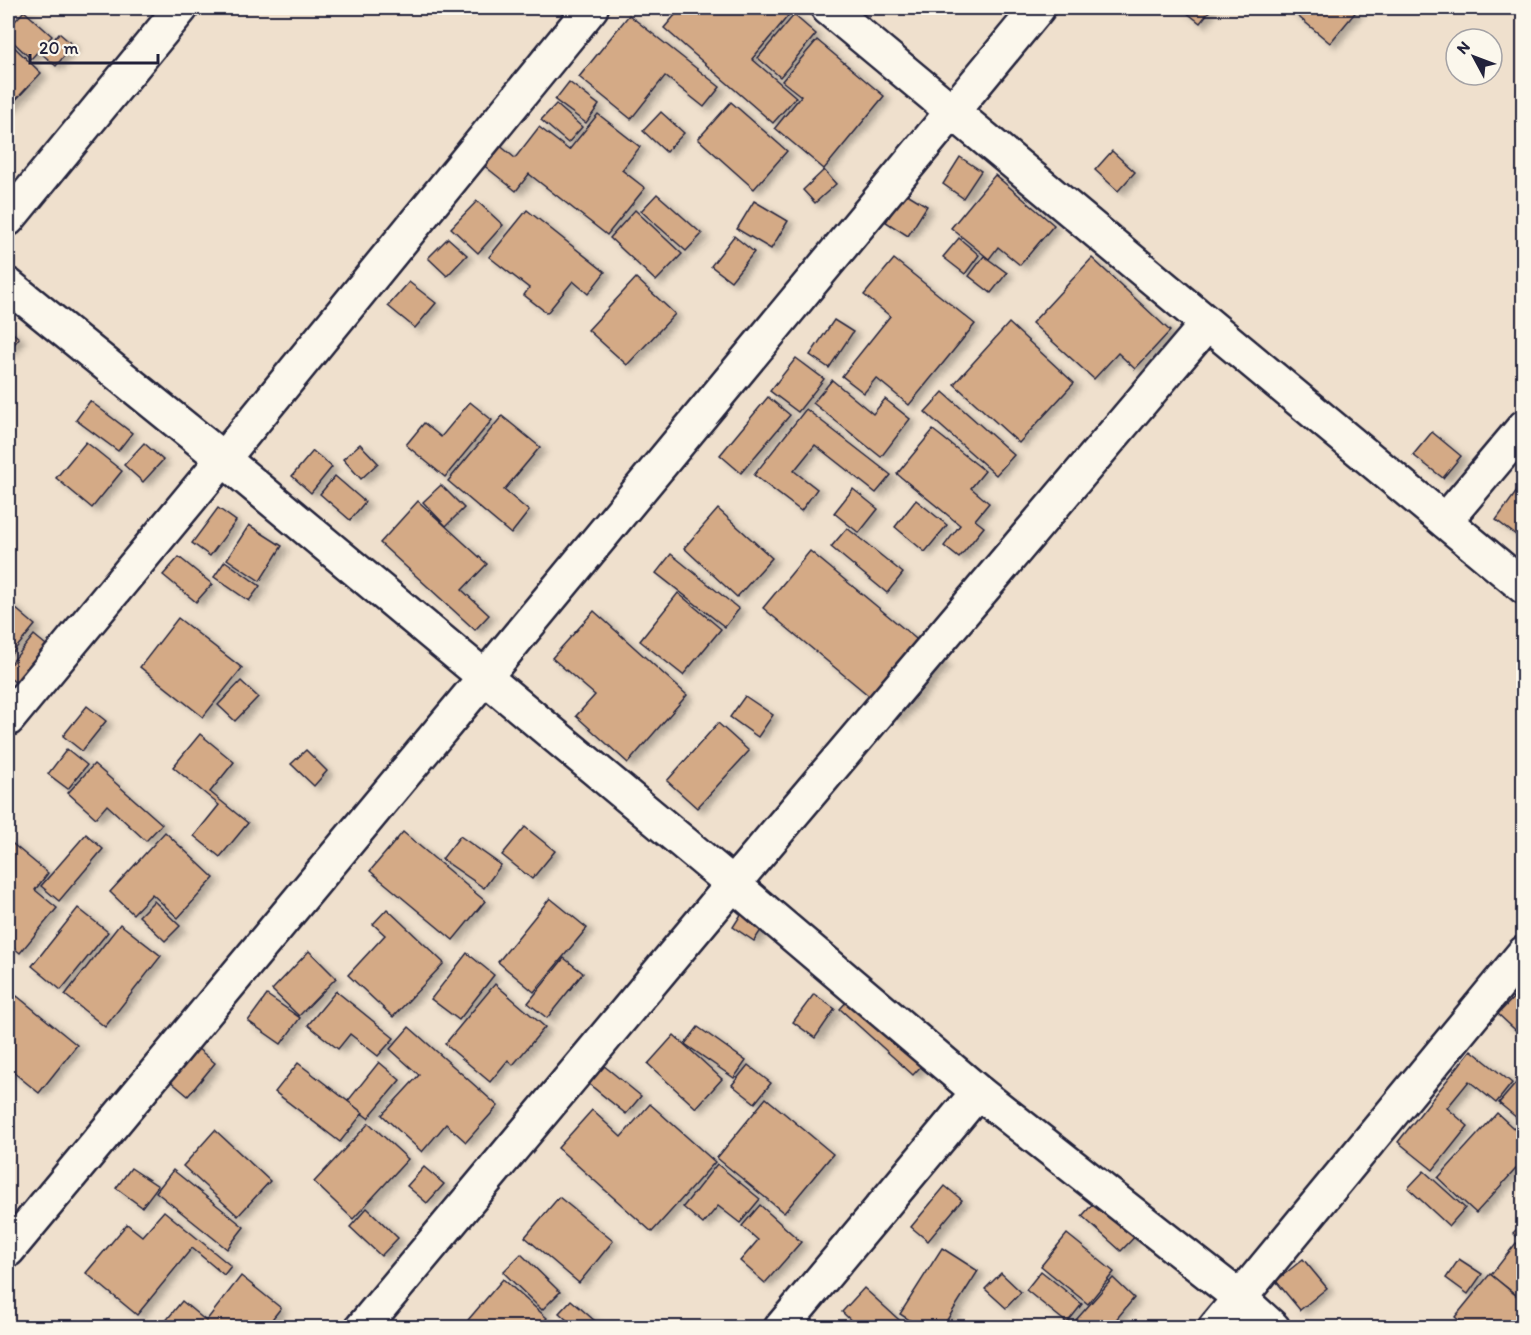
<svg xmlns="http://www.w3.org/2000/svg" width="1531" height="1335" font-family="Itim,sans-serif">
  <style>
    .building { fill: #d4aa86; stroke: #22223b; stroke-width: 1.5; filter: url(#shadow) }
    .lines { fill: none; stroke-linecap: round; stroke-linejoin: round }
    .minor-casing { stroke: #22223b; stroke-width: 38 }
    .minor { stroke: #fbf7ec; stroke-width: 33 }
  </style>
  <defs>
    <filter id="shadow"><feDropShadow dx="6" dy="4" stdDeviation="3" flood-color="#0004"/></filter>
  </defs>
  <rect width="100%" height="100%" fill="#efe0cd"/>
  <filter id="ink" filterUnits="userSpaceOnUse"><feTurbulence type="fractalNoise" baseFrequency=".0167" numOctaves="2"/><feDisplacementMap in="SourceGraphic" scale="12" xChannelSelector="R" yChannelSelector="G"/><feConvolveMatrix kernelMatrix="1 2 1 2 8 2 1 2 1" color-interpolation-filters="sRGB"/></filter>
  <g filter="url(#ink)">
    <!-- building -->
    <g class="building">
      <path d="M681 8H778L788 16 752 59 796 97 773 123 664 28Z"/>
      <path d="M1181 8H1212L1200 23Z"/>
      <path d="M1288 8H1359L1330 43Z"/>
      <path d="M24 11 52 36 31 59 8 37V29Z"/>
      <path d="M629 15 720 87 704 107 665 76 631 119 579 77Z"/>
      <path d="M794 15 816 34 780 77 758 58Z"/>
      <path d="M59 33 73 45 56 66 42 54Z"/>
      <path d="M817 40 884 96 824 169 775 128 801 96 782 81Z"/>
      <path d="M8 41 41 73 8 108Z"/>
      <path d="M569 82 599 105 586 123 555 100Z"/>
      <path d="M731 102 787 151 754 189 698 139Z"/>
      <path d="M556 104 582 127 568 143 541 120Z"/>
      <path d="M661 112 684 133 666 152 643 131Z"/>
      <path d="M598 114 640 147 622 170 645 188 607 235 529 174 516 191 477 160 493 140 515 158 539 127 569 150Z"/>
      <path d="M1112 151 1135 172 1118 191 1095 170Z"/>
      <path d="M960 157 981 171 963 198 943 184Z"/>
      <path d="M824 170 836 184 815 203 803 190Z"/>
      <path d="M995 175 1054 225 1020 265 998 247 989 259 951 228Z"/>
      <path d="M904 192 927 206 908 236 886 222Z"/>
      <path d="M657 194 702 234 686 251 641 211Z"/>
      <path d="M477 201 503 225 478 253 451 228Z"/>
      <path d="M754 201 788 221 771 249 737 229Z"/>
      <path d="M527 210 605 272 588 294 573 281 547 313 524 295 529 288 489 257Z"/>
      <path d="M635 210 682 254 656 281 610 238Z"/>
      <path d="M734 236 754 252 731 281 711 266Z"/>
      <path d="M448 238 467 255 447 276 428 258Z"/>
      <path d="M959 238 979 255 965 274 943 257Z"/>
      <path d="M984 256 1007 273 991 293 969 276Z"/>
      <path d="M1092 258 1170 331 1135 369 1118 353 1094 379 1032 323Z"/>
      <path d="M894 259 975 324 909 405 876 378 864 393 842 376 890 316 864 295Z"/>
      <path d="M636 278 675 314 627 365 588 330Z"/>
      <path d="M409 282 436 303 415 328 388 306Z"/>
      <path d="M834 320 853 332 829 368 810 355Z"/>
      <path d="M1009 323 1074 383 1019 443 954 384Z"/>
      <path d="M8 329 19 338 8 352Z"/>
      <path d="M796 358 824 379 798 412 770 391Z"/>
      <path d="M832 380 873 414 885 399 910 419 881 457 813 403Z"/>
      <path d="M943 392 1014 455 996 475 925 412Z"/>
      <path d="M768 397 790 415 741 473 720 455Z"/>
      <path d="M90 401 132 433 118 451 76 420Z"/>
      <path d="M470 402 492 420 445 477 406 445 424 423 441 437Z"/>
      <path d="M806 409 891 475 876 493 815 445 794 471 817 489 801 511 754 475Z"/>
      <path d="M502 416 540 447 504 490 529 511 511 534 448 481Z"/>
      <path d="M933 430 985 471 971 488 989 503 975 520 984 527 959 558 944 546 960 525 897 474Z"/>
      <path d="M1432 432 1461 456 1443 478 1413 455Z"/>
      <path d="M86 442 122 471 92 508 56 478Z"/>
      <path d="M144 443 163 460 143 482 124 465Z"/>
      <path d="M360 444 378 463 361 479 343 459Z"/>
      <path d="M313 451 332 467 311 493 292 476Z"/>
      <path d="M335 476 365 502 350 520 320 494Z"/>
      <path d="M441 485 464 508 446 526 423 502Z"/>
      <path d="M1520 487 1524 489V541L1496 520Z"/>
      <path d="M853 489 878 509 859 533 834 513Z"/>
      <path d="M916 500 947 525 925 552 895 527Z"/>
      <path d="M418 501 487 564 462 590 489 615 475 630 380 543Z"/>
      <path d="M218 508 236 521 210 556 192 543Z"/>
      <path d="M718 509 772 558 737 597 684 548Z"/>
      <path d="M249 525 282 546 260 581 227 559Z"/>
      <path d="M847 528 903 573 887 593 831 547Z"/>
      <path d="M810 551 944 662 897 719 763 608Z"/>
      <path d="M671 554 739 609 725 627 656 573Z"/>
      <path d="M179 557 212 584 196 602 163 575Z"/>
      <path d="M225 561 260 586 249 601 214 577Z"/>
      <path d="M678 593 721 629 683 675 640 641Z"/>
      <path d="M8 602 35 625 8 658Z"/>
      <path d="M594 611 687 695 628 763 576 716 595 695 552 658Z"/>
      <path d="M178 618 242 668 203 717 140 667Z"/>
      <path d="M34 635 51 649 20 687 8 676V667Z"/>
      <path d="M241 681 258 697 235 721 218 705Z"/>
      <path d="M745 696 773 715 758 737 730 717Z"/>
      <path d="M87 706 106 721 82 751 63 736Z"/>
      <path d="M718 723 749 751 697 808 667 781Z"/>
      <path d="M200 734 234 762 210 792 248 823 220 857 194 836 219 805 173 767Z"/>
      <path d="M67 749 87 765 68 789 48 774Z"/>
      <path d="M306 750 327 771 314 786 291 764Z"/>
      <path d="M94 764 162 824 146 841 107 805 96 818 68 793Z"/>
      <path d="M525 827 555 851 532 879 502 855Z"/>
      <path d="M165 832 214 878 178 918 152 894 133 914 110 892Z"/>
      <path d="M403 832 485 901 453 940 370 871Z"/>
      <path d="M86 834 103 849 59 901 41 886Z"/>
      <path d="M460 836 501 865 484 888 442 859Z"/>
      <path d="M8 840 48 873 35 890 57 908 20 953 8 943Z"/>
      <path d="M754 894 776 907 754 941 733 927Z"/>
      <path d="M550 898 587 928 534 992 498 962Z"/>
      <path d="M154 901 180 926 165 941 139 916Z"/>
      <path d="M78 908 108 932 61 990 32 966Z"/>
      <path d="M387 909 444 963 393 1017 348 975 385 935 373 924Z"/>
      <path d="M120 924 161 956 105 1027 65 995Z"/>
      <path d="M309 951 336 978 299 1016 272 990Z"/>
      <path d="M467 953 494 975 459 1020 431 999Z"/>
      <path d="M564 958 583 973 547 1018 528 1003Z"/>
      <path d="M867 979 940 1045 913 1075 840 1009Z"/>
      <path d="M495 984 545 1027 513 1065 508 1060 490 1082 445 1044Z"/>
      <path d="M336 991 394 1038 378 1056 350 1034 338 1049 308 1025Z"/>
      <path d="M1520 991 1524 994V1038L1498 1014Z"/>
      <path d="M814 994 835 1009 815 1038 793 1022Z"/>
      <path d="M267 995 300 1018 281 1044 248 1021Z"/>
      <path d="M17 996 77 1045 39 1093 8 1068V1007Z"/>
      <path d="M409 1027 498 1106 466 1142 446 1124 422 1152 382 1115 419 1075 390 1049Z"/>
      <path d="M698 1027 746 1061 734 1078 685 1044Z"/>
      <path d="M674 1035 722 1079 696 1108 648 1064Z"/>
      <path d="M191 1043 215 1063 188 1096 163 1075Z"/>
      <path d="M1471 1050 1512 1083 1496 1103 1469 1081 1447 1108 1468 1126 1433 1170 1398 1142Z"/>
      <path d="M379 1062 400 1080 368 1118 347 1102Z"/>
      <path d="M298 1063 363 1113 340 1142 275 1092Z"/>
      <path d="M603 1065 641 1096 626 1114 589 1084Z"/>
      <path d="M748 1065 771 1083 755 1103 732 1085Z"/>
      <path d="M1524 1074V1124L1499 1103Z"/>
      <path d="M766 1098 833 1154 784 1213 717 1158Z"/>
      <path d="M650 1104 715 1162 652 1232 558 1148 592 1110 621 1137Z"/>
      <path d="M1497 1113 1524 1138V1160L1476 1213 1438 1178Z"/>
      <path d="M369 1123 408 1159 353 1219 314 1182Z"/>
      <path d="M215 1130 270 1181 238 1216 183 1166Z"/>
      <path d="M717 1164 760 1199 740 1223 718 1206 703 1224 683 1207Z"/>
      <path d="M424 1167 444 1184 427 1203 407 1186Z"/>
      <path d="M131 1168 158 1186 142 1207 116 1188Z"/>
      <path d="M173 1170 244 1227 227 1249 156 1192Z"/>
      <path d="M1424 1171 1465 1208 1449 1226 1408 1188Z"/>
      <path d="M945 1186 962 1200 928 1241 911 1227Z"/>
      <path d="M1105 1190 1145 1226 1121 1251 1082 1216Z"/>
      <path d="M559 1197 613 1241 579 1283 525 1237Z"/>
      <path d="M760 1205 801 1242 765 1283 740 1261 758 1240 742 1226Z"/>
      <path d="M367 1208 398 1238 381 1256 350 1227Z"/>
      <path d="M164 1211 231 1266 224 1275 192 1248 137 1315 86 1273 127 1224 142 1236Z"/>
      <path d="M1524 1222V1243L1513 1233Z"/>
      <path d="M1067 1234 1114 1272 1088 1304 1041 1266Z"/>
      <path d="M1516 1243 1524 1249V1301L1491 1275Z"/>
      <path d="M942 1248 978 1271 942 1328H922L900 1314Z"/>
      <path d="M521 1254 560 1292 542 1310 503 1272Z"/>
      <path d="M1303 1259 1327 1288 1300 1310 1276 1281Z"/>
      <path d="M1459 1259 1482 1274 1468 1294 1446 1278Z"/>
      <path d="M1041 1271 1082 1304 1067 1323 1026 1290Z"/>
      <path d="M1001 1273 1021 1292 1006 1308 985 1289Z"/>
      <path d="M1490 1274 1524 1302V1314L1512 1328H1468L1455 1317Z"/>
      <path d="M241 1276 281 1308 265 1328H160L182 1301 206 1321Z"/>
      <path d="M1113 1278 1134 1298 1109 1328H1085L1076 1320Z"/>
      <path d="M503 1279 547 1318 538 1328H476L468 1320Z"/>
      <path d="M864 1288 908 1328H859L842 1312Z"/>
      <path d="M571 1300 603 1328H576L559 1313Z"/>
    </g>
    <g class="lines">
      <!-- minor casing -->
      <g class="minor-casing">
        <g id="minor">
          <path d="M828 8 1524 587"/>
          <path d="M8 219 181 8"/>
          <path d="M8 285 223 459 733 884 978 1092 1240 1298 1273 1328"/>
          <path d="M1445 521 1524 427"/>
          <path d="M8 719 223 459 591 8"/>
          <path d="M8 1250 484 678 1038 8"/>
          <path d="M362 1328 733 884 1207 324"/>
          <path d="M781 1328 978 1092"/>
          <path d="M1215 1328 1524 953"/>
        </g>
      </g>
      <!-- minor -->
      <use href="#minor" class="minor"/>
    </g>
  </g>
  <!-- margin -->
  <rect width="1531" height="1335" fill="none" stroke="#fbf7ec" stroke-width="30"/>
  <rect x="15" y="15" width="1501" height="1305" fill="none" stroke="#22223b" stroke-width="2" filter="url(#ink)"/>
  <!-- north arrow -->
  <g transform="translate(1474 57) rotate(311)"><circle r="28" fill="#fbf7ec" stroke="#a4a2a5" stroke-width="1.5"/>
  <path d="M0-4.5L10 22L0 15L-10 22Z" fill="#22223b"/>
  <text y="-9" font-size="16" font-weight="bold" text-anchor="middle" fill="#22223b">N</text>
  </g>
  <!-- scale -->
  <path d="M30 54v9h128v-9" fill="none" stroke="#22223b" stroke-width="3"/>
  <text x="39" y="54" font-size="18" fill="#22223b" stroke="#fbf7ec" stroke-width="4.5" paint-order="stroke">20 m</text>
</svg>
